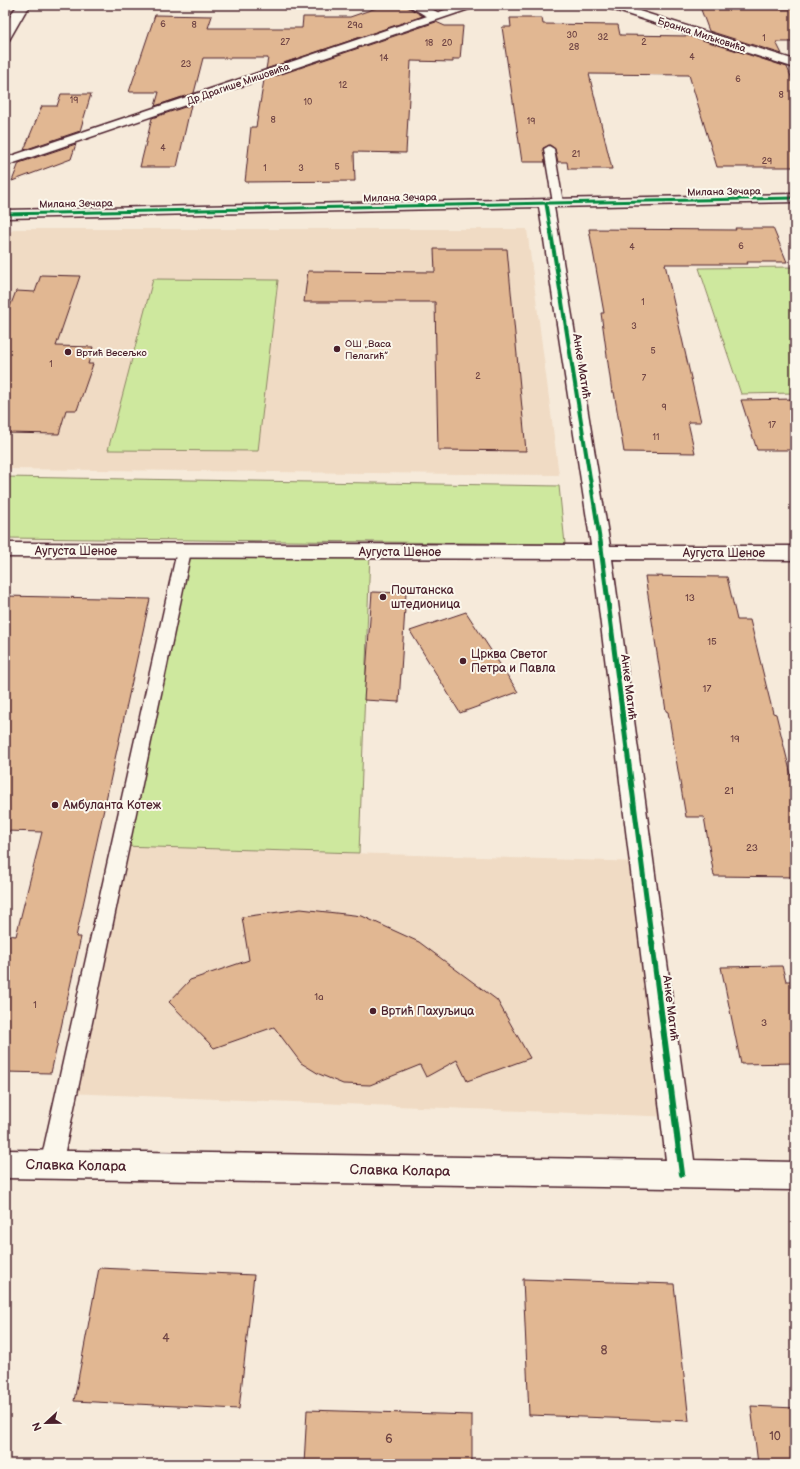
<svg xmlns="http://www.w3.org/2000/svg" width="800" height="1469" font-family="'Balsamiq Sans',sans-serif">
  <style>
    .built { fill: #f0dbc4 }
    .green { fill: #cee89e; stroke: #8c8464 }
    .building { fill: #e1b792; stroke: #4a1f2b }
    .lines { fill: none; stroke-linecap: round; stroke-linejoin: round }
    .lane-casing { stroke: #4a1f2b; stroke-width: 3 }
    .street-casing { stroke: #4a1f2b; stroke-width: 3 }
    .secondary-casing { stroke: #4a1f2b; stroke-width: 3 }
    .lane { fill: #fbf7ec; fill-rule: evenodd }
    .street { fill: #fbf7ec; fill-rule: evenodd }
    .secondary { fill: #fbf7ec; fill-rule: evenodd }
    .cycleway-far3-casing { stroke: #fbf7ec; stroke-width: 4.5 }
    .cycleway-far2-casing { stroke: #fbf7ec; stroke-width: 6 }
    .cycleway-far1-casing { stroke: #fbf7ec; stroke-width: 8 }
    .cycleway-casing { stroke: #fbf7ec; stroke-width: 9 }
    .cycleway-far3 { stroke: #00873e; stroke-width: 3 }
    .cycleway-far2 { stroke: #00873e; stroke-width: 4 }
    .cycleway-far1 { stroke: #00873e; stroke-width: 5 }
    .cycleway { stroke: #00873e; stroke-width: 6 }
    .poi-dot { fill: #4a1f2b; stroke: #fbf7ec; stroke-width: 1.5 }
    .labels { text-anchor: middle; stroke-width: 4; stroke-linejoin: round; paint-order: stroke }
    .far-number-label { font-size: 9px; fill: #704545 }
    .far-street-label { font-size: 10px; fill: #4a1f2b; stroke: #fbf7ec }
    .far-poi-label { font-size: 10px; fill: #4a1f2b; stroke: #fbf7ec; text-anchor: start }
    .number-label { font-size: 10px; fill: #704545 }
    .street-label { font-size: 12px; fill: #4a1f2b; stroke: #fbf7ec }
    .poi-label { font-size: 12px; fill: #4a1f2b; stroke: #fbf7ec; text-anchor: start }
    .near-number-label { font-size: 12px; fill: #704545 }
    .near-street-label { font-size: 14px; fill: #4a1f2b; stroke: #fbf7ec }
  </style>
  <rect width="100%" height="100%" fill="#f6eada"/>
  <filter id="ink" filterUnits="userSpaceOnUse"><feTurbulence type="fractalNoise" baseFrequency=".025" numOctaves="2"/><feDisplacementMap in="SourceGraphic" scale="8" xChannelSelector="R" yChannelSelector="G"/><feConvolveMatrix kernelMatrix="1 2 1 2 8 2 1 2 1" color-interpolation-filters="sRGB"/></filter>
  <g filter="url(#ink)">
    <!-- built -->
    <g class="built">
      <path d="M15 229H527L559 475 5 469V235Z"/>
      <path d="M120 846 642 862 675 1117 67 1093Z"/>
    </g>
    <!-- green -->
    <g class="green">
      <path d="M795 267V393L741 394 699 268Z"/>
      <path d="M153 279 278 280 258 451 108 450Z"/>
      <path d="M5 477 559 486 565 544 5 538Z"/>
      <path d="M184 551 370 552 359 853 120 846Z"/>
    </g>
    <!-- building -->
    <g class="building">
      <path d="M385 5H404L423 16 266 69 268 58H203L194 93 155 106 159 92H129L155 15 212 16 208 28H302L303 17H350Z"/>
      <path d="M700 7 795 9V42H776L782 54 709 31Z"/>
      <path d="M510 18H542L543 24 618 25 620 35 690 36 787 67 795 86V167H717L689 75 589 74 612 169H568L567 162H558L555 149 550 145 543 148 545 162H522L502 27H511Z"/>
      <path d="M436 22 445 26H463L460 59H453V62L411 61 406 153 354 152 355 181 245 182 251 127H256L264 80Z"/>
      <path d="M61 94H91L80 131 24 150 42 106H57Z"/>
      <path d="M191 105 177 167H140L152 118Z"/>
      <path d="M76 144 71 159 12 181 19 163Z"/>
      <path d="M735 228H773L787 262H747L748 264H665L701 422H688L695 453 624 452 614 392H612L601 313H604L589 229 736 230Z"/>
      <path d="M434 249H507L526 451 438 450 435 302H304L308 271 435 272Z"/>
      <path d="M41 275 80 276 56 346 93 347 88 364H93L77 410H66L59 434 5 433V307H10L16 291 35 292Z"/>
      <path d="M795 399V450H757L741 400Z"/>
      <path d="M645 576 727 577 737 620H750L773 713 776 714 795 791V877L714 876 704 817H686L668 712 666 711Z"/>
      <path d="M372 592 406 593 399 702 364 700Z"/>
      <path d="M5 596 150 599 76 937H81L51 1073 5 1072V935L16 936 42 832 5 831Z"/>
      <path d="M466 612 518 692 460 713 410 631Z"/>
      <path d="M301 909 362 916 419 942 497 1000 530 1058 467 1081 457 1060 426 1077 420 1065 370 1085 343 1084 319 1074 301 1063 274 1027 214 1048 169 1002 190 980 249 960 242 917Z"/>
      <path d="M782 966 786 981H795V1063L741 1064 721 967Z"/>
      <path d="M99 1268 254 1275 239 1409 74 1401Z"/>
      <path d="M523 1279 674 1284 689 1421 529 1415Z"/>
      <path d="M751 1406 795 1408V1464H758Z"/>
      <path d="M307 1410 472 1415V1464H304Z"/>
    </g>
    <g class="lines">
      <!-- lane casing -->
      <g class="lane-casing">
        <g id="lane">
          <path d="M549 146 554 149 563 203 558 206 553 203 544 149Z"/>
          <path d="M184 546 189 547 191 551 62 1165 59 1173 51 1176 43 1173 40 1165 177 551 179 547Z"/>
        </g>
      </g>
      <!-- street casing -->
      <g class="street-casing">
        <g id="street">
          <path d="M19 5H32L25 12 9 40 5 42C5 28 8 14 19 5Z"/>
          <path d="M409 5H424L441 14 443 16 441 18C431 21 420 12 411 7Z"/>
          <path d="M795 194V202L554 207 610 546H795V560L612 559 694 1160 795 1162V1190L5 1178V1150L666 1160 593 559 5 557V543L591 545 539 207 5 218V210Z"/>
        </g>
      </g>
      <!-- secondary casing -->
      <g class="secondary-casing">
        <g id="secondary">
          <path d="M460 5H477L475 7 5 166V158Z"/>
          <path d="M603 5H620L795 60V68L605 7Z"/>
        </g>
      </g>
      <!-- lane -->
      <use href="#lane" class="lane"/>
      <!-- street -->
      <use href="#street" class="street"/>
      <!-- secondary -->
      <use href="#secondary" class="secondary"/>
      <!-- cycleway-far3 casing -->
      <g class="cycleway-far3-casing">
        <g id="cycleway-far3">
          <path d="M546 204 551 234"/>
          <path d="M5 214 795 198"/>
        </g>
      </g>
      <!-- cycleway-far2 casing -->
      <g class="cycleway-far2-casing">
        <path id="cycleway-far2" d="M551 233 600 541"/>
      </g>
      <!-- cycleway-far1 casing -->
      <g class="cycleway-far1-casing">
        <path id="cycleway-far1" d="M600 540 652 943"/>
      </g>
      <!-- cycleway casing -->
      <g class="cycleway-casing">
        <path id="cycleway" d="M652 942 682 1174"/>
      </g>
      <!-- cycleway-far3 -->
      <use href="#cycleway-far3" class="cycleway-far3"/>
      <!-- cycleway-far2 -->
      <use href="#cycleway-far2" class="cycleway-far2"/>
      <!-- cycleway-far1 -->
      <use href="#cycleway-far1" class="cycleway-far1"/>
      <!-- cycleway -->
      <use href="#cycleway" class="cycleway"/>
    </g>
  </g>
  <!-- markers -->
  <g class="poi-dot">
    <circle cx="337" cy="349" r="4"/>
    <circle cx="68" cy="352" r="4"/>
    <circle cx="383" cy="597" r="4"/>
    <circle cx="463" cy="661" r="4"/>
    <circle cx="55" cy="805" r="4"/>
    <circle cx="373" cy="1011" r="4"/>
  </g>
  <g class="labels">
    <!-- far-number labels -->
    <g class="far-number-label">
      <text x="163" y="27">6</text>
      <text x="194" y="28">8</text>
      <text x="355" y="28">29a</text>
      <text x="572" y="38">30</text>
      <text x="603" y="40">32</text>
      <text x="764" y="41">1</text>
      <text x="285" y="45">27</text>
      <text x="644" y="45">2</text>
      <text x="429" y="46">18</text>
      <text x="447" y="46">20</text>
      <text x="574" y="50">28</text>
      <text x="692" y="60">4</text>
      <text x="384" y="61">14</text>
      <text x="186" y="67">23</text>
      <text x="738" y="82">6</text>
      <text x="343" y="88">12</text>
      <text x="781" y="98">8</text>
      <text x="74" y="103">19</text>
      <text x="308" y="105">10</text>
      <text x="273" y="123">8</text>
      <text x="531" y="124">19</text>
      <text x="163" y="151">4</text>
      <text x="576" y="157">21</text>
      <text x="767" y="164">29</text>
      <text x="337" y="170">5</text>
      <text x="265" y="171">1</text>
      <text x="301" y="171">3</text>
      <text x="741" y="249">6</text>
      <text x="632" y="250">4</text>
      <text x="643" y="305">1</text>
      <text x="634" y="329">3</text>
      <text x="653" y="354">5</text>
      <text x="51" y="367">1</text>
      <text x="478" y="379">2</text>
      <text x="644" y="381">7</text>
      <text x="664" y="410">9</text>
      <text x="772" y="428">17</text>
      <text x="656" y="440">11</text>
    </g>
    <!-- far-street labels -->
    <g class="far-street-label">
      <text transform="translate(702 34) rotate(18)" y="4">Бранка Миљковића</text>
      <text transform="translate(238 83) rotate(-19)" y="4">Др Драгише Мишовића</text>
      <text transform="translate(724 191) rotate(-1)" y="4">Милана Зечара</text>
      <text transform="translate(400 197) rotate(-1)" y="4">Милана Зечара</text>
      <text transform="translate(76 203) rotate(-1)" y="4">Милана Зечара</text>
    </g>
    <!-- far-poi labels -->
    <g class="far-poi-label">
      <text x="345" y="347">ОШ „Васа<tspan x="345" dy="12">Пелагић”</tspan></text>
      <text x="76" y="356">Вртић Весељко</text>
    </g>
    <!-- number labels -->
    <g class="number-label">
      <text x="690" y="601">13</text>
      <text x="712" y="645">15</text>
      <text x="707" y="692">17</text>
      <text x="735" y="742">19</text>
      <text x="729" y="794">21</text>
      <text x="752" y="851">23</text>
      <text x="319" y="1000">1a</text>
      <text x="35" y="1008">1</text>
      <text x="764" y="1026">3</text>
    </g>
    <!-- street labels -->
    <g class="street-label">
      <text transform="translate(582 366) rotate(81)" y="4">Анке Матић</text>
      <text x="76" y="555">Аугуста Шеное</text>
      <text x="400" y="556">Аугуста Шеное</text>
      <text x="724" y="557">Аугуста Шеное</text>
      <text transform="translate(629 687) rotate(83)" y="4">Анке Матић</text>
      <text transform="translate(671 1008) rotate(83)" y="4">Анке Матић</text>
    </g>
    <!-- poi labels -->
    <g class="poi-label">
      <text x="391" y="594">Поштанска<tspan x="391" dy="14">штедионица</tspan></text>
      <text x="471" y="658">Црква Светог<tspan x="471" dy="14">Петра и Павла</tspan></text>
      <text x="63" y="809">Амбуланта Котеж</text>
      <text x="381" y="1015">Вртић Пахуљица</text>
    </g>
    <!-- near-number labels -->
    <g class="near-number-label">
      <text x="166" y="1342">4</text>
      <text x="604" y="1354">8</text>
      <text x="775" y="1440">10</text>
      <text x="389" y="1443">6</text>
    </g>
    <!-- near-street labels -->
    <g class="near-street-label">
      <text transform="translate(76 1165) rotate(1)" y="5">Славка Колара</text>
      <text transform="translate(400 1170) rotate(1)" y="5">Славка Колара</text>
    </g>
  </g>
  <!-- margin -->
  <rect width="800" height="1469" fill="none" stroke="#fbf7ec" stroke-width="20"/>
  <rect x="10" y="10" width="780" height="1449" fill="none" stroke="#4a1f2b" stroke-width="1.5" filter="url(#ink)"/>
  <!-- north arrow -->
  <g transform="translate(46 1423) rotate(248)" stroke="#fbf7ec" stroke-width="3" paint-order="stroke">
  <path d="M0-3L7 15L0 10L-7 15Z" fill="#4a1f2b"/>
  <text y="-6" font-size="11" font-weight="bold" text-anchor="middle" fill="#4a1f2b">N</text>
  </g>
</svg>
